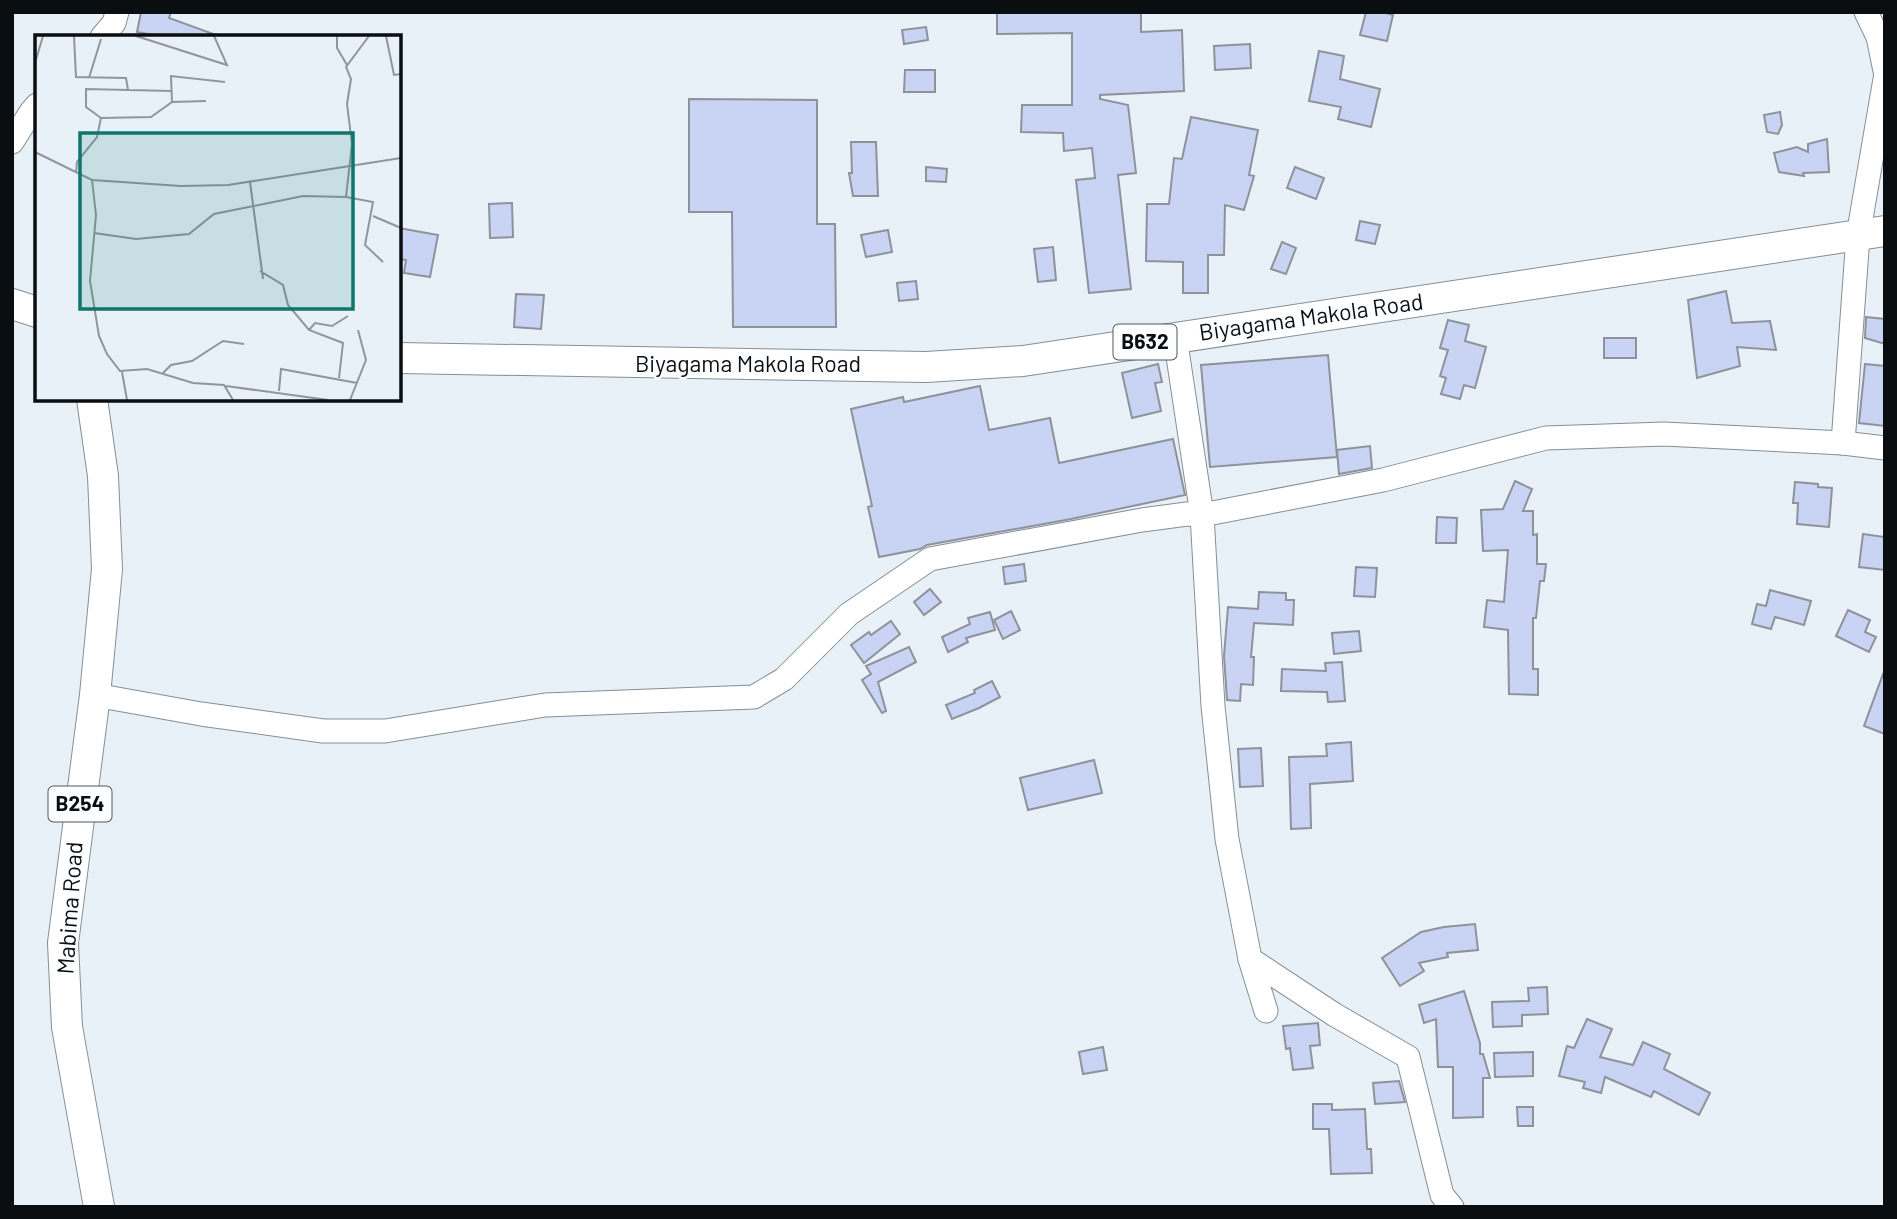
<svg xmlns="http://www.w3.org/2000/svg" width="1897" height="1219" font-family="Barlow,sans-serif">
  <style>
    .building { fill: #c9d4f5; stroke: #8f929a; stroke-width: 2 }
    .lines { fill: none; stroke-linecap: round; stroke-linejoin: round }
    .minor-casing { stroke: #868e94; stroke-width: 25 }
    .major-casing { stroke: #868e94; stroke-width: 32 }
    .minor { stroke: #fff; stroke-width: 23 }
    .major { stroke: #fff; stroke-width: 30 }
    .labels { text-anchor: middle; stroke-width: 5; stroke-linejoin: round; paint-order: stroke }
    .shield { fill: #fbfdfe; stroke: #535657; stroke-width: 2 }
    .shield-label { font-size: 21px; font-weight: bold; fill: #0b0e10 }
    .street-label { font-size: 23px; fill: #0b0e10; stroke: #fbfdfe }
    .inset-road { fill: none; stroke: #90969b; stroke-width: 2 }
    .view { fill: #0f766e; fill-opacity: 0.15; stroke: #0f766e; stroke-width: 3.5 }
    .inset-edge { fill: none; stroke: #0b0e10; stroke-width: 3.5 }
  </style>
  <rect width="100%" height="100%" fill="#e8f1f8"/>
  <!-- building -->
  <g class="building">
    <path d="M141 12H171L169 18 216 35V37H164L137 32Z"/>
    <path d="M997 12H1141V32L1182 30 1184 91 1100 95V99L1128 105 1136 173 1118 175 1131 289 1089 293 1076 180 1095 178 1092 148 1064 151 1063 133 1021 132 1022 105H1072V33L997 34Z"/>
    <path d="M1366 12H1382L1393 15 1387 41 1360 35Z"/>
    <path d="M926 27 928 40 904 44 902 30Z"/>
    <path d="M1250 44 1251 68 1215 70 1214 46Z"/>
    <path d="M1319 51 1344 56 1340 79 1380 89 1371 127 1338 119 1341 107 1309 101Z"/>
    <path d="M905 70H935V92H904Z"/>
    <path d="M689 99 817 100V224H835L836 327H733L732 212H689Z"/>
    <path d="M1780 112 1782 125 1778 134 1767 132 1764 115Z"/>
    <path d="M1191 117 1258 130 1249 175 1254 176 1244 210 1225 205 1224 255H1208V293H1183V262L1146 261 1147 204H1169L1174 158 1182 159Z"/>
    <path d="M1827 139 1829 172 1803 173 1804 176 1779 172 1774 153 1797 147 1808 152V144Z"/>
    <path d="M851 142H876L878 196H853L849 173H852Z"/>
    <path d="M926 167 947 169 946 182 926 181Z"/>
    <path d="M1295 167 1324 178 1316 199 1287 188Z"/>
    <path d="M512 203 513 237 490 238 489 204Z"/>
    <path d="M1360 221 1380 225 1375 244 1356 240Z"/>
    <path d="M399 228 438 235 430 277 404 273 406 260 399 259Z"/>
    <path d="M888 230 892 252 866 257 861 235Z"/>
    <path d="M1282 242 1296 248 1286 274 1271 269Z"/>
    <path d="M1053 247 1056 280 1038 282 1034 249Z"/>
    <path d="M916 281 918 299 899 301 897 283Z"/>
    <path d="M1726 291 1732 323 1770 321 1776 350 1737 347 1740 366 1697 378 1688 300Z"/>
    <path d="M516 294 544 295 541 329 514 327Z"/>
    <path d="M1866 317 1885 319V344L1865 338Z"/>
    <path d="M1448 320 1469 325 1465 341 1486 347 1475 388 1464 385 1460 399 1441 394 1446 378 1440 376 1448 350 1440 348Z"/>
    <rect x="1604" y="338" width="32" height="20"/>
    <path d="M1328 355 1337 457 1210 467 1201 365Z"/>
    <path d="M1158 364 1162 382 1155 383 1161 411 1132 418 1122 373Z"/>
    <path d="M1865 364 1885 366V426L1859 423Z"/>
    <path d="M980 386 989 430 1050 418 1059 463 1173 439 1185 495 1071 519 927 545 920 549 879 557 868 507 872 506 851 409 903 397 904 402Z"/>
    <path d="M1370 446 1372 468 1339 474 1337 450Z"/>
    <path d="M1515 481 1532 489 1523 511H1533V535L1537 534V564H1546L1544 581H1540L1536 618H1533V669H1538V695L1509 694 1508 630 1484 627 1487 600 1504 602 1508 550 1483 551 1481 510 1503 509Z"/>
    <path d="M1795 482 1818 484V487L1832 488 1829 527 1797 524 1798 503H1793Z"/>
    <path d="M1437 517 1457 518 1456 543H1436Z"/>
    <path d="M1863 534 1885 537V570L1859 567Z"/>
    <path d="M1024 564 1026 581 1005 584 1003 567Z"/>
    <path d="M1356 567 1377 568 1375 597 1354 596Z"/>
    <path d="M930 589 941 602 924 615 914 602Z"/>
    <path d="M1770 590 1811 601 1804 625 1775 617 1771 629 1752 624 1757 604 1766 606Z"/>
    <path d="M1259 592 1286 593V600H1294L1293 625 1254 623 1251 657H1254L1253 685 1241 684 1240 701 1227 700 1224 656 1228 607 1258 609Z"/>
    <path d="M1848 610 1870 620 1865 632 1876 637 1869 652 1836 636Z"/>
    <path d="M1011 611 1020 630 1003 639 994 620Z"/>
    <path d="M990 612 995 630 966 638 968 642 948 652 942 637 970 624 968 618Z"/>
    <path d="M891 621 900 634 864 663 851 645 869 632 871 635Z"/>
    <path d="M1359 631 1361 651 1334 654 1332 633Z"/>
    <path d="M909 647 916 662 878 682 886 711 882 713 862 680 871 674 866 666Z"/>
    <path d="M1342 662 1345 701 1328 702 1327 692 1281 691 1282 669 1326 671 1325 663Z"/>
    <path d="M1883 674 1885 675V734L1864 726Z"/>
    <path d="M992 681 1000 697 979 708 952 719 946 705 975 693 974 690Z"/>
    <path d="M1351 742 1353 781 1310 784 1311 828 1291 829 1289 757 1327 756 1326 744Z"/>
    <path d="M1261 748 1263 786 1240 787 1238 749Z"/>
    <path d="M1094 760 1102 793 1028 810 1020 778Z"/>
    <path d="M1475 924 1478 950 1447 953 1448 957 1419 963 1424 971 1400 986 1382 958 1421 932 1444 927Z"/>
    <path d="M1547 987 1548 1014 1522 1015V1026L1493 1027 1492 1002 1529 1001 1528 988Z"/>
    <path d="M1464 991 1480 1043V1054H1483L1490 1078H1483V1117L1453 1118V1067H1438L1436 1019 1424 1023 1419 1005Z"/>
    <path d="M1587 1019 1612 1029 1600 1057 1633 1065 1643 1042 1670 1054 1664 1069 1710 1093 1699 1115 1654 1091 1651 1097 1605 1077 1601 1093 1583 1088 1585 1082 1559 1076 1567 1046 1574 1048Z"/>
    <path d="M1318 1023 1320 1045 1310 1046 1313 1068 1293 1070 1290 1048 1286 1049 1283 1026Z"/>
    <path d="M1103 1047 1107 1070 1083 1074 1079 1052Z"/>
    <path d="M1533 1052V1076L1495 1077 1494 1053Z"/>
    <path d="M1399 1081 1405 1102 1375 1104 1373 1083Z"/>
    <path d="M1313 1104H1332V1110L1365 1109 1367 1149H1371L1372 1173 1331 1174 1329 1129H1313Z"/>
    <path d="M1517 1107H1533V1126H1518Z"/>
  </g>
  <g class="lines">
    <!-- minor casing -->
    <g class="minor-casing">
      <g id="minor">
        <path d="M1866 12 1878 37 1885 71"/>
        <path d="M102 37 114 23 117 12"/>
        <path d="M12 142 31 112 37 105"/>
        <path d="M1175 337 1202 515 1213 706 1227 839 1250 959 1266 1011"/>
        <path d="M1843 443 1858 236 1885 79"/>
        <path d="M95 695 201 714 323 731H385L545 705 754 697 784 679 849 614 930 559 1142 520 1187 514 1202 515 1383 480 1546 438 1664 434 1843 443 1885 448"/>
        <path d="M1250 959 1335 1015 1408 1057 1442 1195 1452 1207"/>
      </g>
    </g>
    <!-- major casing -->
    <g class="major-casing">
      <g id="major">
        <path d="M12 304 37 312"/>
        <path d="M399 358 926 367 1023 361 1885 231"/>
        <path d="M92 399 103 476 107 569 95 695 63 943 67 1027 99 1207"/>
      </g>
    </g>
    <!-- minor -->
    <use href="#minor" class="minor"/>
    <!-- major -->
    <use href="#major" class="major"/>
  </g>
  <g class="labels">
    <!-- shield labels -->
    <g class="shield">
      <rect x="1113.5" y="324.5" width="63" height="35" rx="5"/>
      <rect x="48.5" y="786.5" width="63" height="35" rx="5"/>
    </g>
    <g class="shield-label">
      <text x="1145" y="349">B632</text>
      <text x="80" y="811">B254</text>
    </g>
    <!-- street labels -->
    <g class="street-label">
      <text transform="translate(1311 317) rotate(-8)" y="8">Biyagama Makola Road</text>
      <text x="748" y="372">Biyagama Makola Road</text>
      <text transform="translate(70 908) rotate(-86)" y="8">Mabima Road</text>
    </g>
  </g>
  <!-- overview -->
  <g transform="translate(35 35)">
    <rect width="366" height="366" fill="#e8f1f8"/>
    <path class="inset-road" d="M39 1 41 42 91 43 93 55M101 1 192 30 179 1M302 1V13L312 30M351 1 359 40 366 39M0 28 8 1M54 43 66 4M137 67 171 66M66 83 116 82 137 67 136 41 190 47M66 83 51 72V54L137 56M0 117 57 145 146 151 193 150 366 123M41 138 42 127 62 102 66 83M57 145 61 180 55 246 64 301 72 319 85 336 112 334 158 348 189 350 198 365M215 147 228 244M311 162 317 109 312 69 316 44 311 32 334 1M338 181 366 193M59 198 101 204 154 199 179 179 268 161 311 162 338 167 330 210 348 227M225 236 248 250 253 270 274 295 308 308 304 343M274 295 280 288 297 291 313 281M87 337 92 365M128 338 136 330 157 326 188 306 209 309M191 351 293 365M244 356 246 334 322 348M315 365 331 325 323 295"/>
    <path class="view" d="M45 98H318V274H45Z"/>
    <rect width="366" height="366" class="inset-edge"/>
  </g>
  <!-- border -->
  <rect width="1897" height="1219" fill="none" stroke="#0b0e10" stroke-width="28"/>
</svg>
